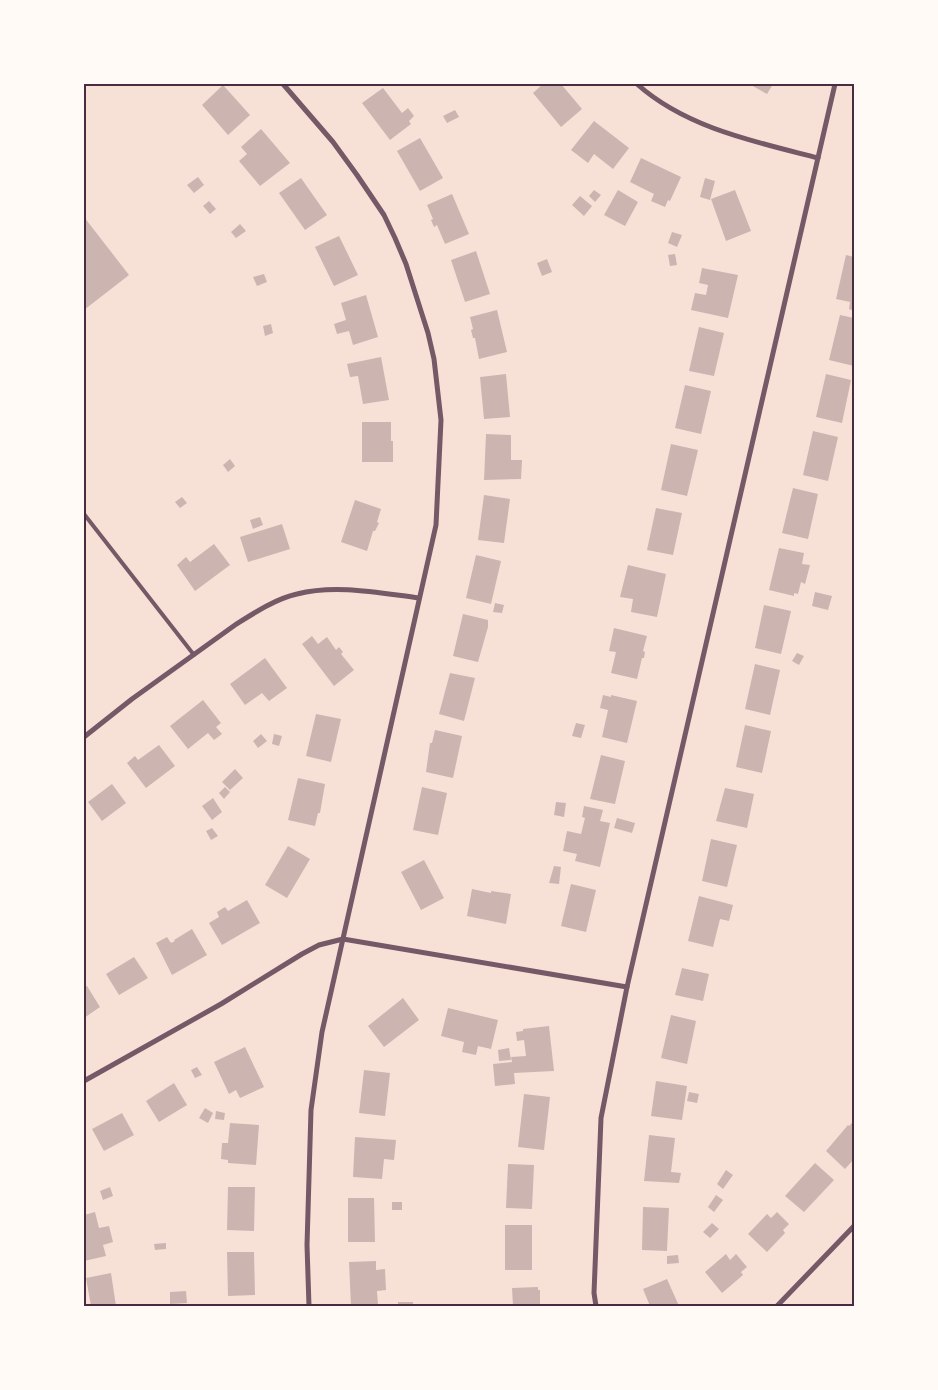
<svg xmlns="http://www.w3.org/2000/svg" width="938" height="1390" font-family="'Exo 2',sans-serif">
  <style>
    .building { fill: #ccb4b1 }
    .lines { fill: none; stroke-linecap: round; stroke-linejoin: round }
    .service { stroke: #755966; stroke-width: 4 }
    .minor { stroke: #755966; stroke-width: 5 }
    .neatline { fill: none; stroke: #4a2c40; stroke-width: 2 }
  </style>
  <rect width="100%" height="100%" fill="#f7e1d7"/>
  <!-- building -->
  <g class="building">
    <path d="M543 84H561L582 109 561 127 533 93Z"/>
    <path d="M749 84H773L767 94Z"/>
    <path d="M223 85 250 115 228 135 202 105Z"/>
    <path d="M383 88 402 113 408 108 414 116 409 121 411 124 390 140 362 103Z"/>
    <path d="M455 110 459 117 447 123 443 116Z"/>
    <path d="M594 121 629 148 613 169 594 154 588 163 571 150Z"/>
    <path d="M261 129 290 163 260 186 239 161 247 154 241 147Z"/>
    <path d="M420 138 443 178 420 191 397 151Z"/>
    <path d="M641 158 681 177 670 201 668 200 665 207 651 201 654 194 630 182Z"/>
    <path d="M198 177 204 185 194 193 187 185Z"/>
    <path d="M301 178 327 215 305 230 279 193Z"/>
    <path d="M705 178 715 181 710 200 700 197Z"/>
    <path d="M594 190 601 195 595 202 589 196Z"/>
    <path d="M618 190 638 202 625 226 604 215Z"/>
    <path d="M735 190 751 231 726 241 711 199Z"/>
    <path d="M452 194 469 234 445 244 437 225 434 227 431 220 433 219 427 205Z"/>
    <path d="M580 196 592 206 584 216 572 205Z"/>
    <path d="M209 201 216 209 210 214 203 206Z"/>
    <path d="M84 217 129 275 84 310Z"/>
    <path d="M240 224 246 231 236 238 231 232Z"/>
    <path d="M672 232 682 235 677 247 668 243Z"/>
    <path d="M339 236 358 275 334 286 315 247Z"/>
    <path d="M476 251 490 294 465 302 451 260Z"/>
    <path d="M675 254 677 265 670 266 668 255Z"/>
    <path d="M846 255 854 257V311L849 309 850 302 836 299Z"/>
    <path d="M547 259 552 272 542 276 537 263Z"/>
    <path d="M702 268 738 275 728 318 691 310 695 293 706 295 708 285 699 283Z"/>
    <path d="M264 274 267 282 257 286 253 277Z"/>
    <path d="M366 295 378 337 353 345 349 331 337 334 334 324 346 320 341 303Z"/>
    <path d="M497 310 507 352 479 359 475 338H473L471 330 473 329 470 317Z"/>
    <path d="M840 315 854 318V366L829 360Z"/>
    <path d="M271 324 273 333 265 336 263 326Z"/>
    <path d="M699 327 724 333 714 376 689 371Z"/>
    <path d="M381 357 389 400 363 404 358 376 350 377 347 364Z"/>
    <path d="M506 374 510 417 484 419 480 377Z"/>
    <path d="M826 374 851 380 842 423 816 417Z"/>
    <path d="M685 385 711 391 701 434 675 428Z"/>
    <path d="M362 422H391V441H393V462H362Z"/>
    <path d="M813 431 838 437 828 481 803 475Z"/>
    <path d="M486 434 511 435V460H522L521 479 484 480Z"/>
    <path d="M671 444 698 450 687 496 661 490Z"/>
    <path d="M230 459 235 466 228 472 223 465Z"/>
    <path d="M793 488 818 494 808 539 782 533Z"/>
    <path d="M484 495 510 499 504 543 478 540Z"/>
    <path d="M182 497 187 503 180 508 175 502Z"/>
    <path d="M355 500 381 509 377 522 379 523 375 531H373L367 551 341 542Z"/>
    <path d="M656 508 682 513 673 555 647 550Z"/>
    <path d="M260 517 263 525 253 529 250 520Z"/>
    <path d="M282 524 290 549 248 562 240 537Z"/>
    <path d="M214 544 230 565 195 591 177 565 186 557 190 562Z"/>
    <path d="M779 548 804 553 802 564 810 565 805 584 801 582 798 594 794 593V596L769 590Z"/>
    <path d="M476 555 501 561 491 604 466 598Z"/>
    <path d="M628 565 666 574 657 617 631 612 633 599 620 597Z"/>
    <path d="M815 592 832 596 828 610 812 606Z"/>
    <path d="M495 603 504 605 502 613 493 612Z"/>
    <path d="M764 605 791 611 781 654 755 648Z"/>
    <path d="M463 614 488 620V627L478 662 453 656Z"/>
    <path d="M614 628 647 636 643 651 645 652 644 658H642L637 679 611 673 616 652 609 651Z"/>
    <path d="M312 636 318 644 327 637 336 650 339 647 343 652 341 654 354 670 334 686 302 644Z"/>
    <path d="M797 653 804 656 799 665 792 661Z"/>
    <path d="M265 658 287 688 269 701 262 693 245 705 230 684Z"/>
    <path d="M755 664 780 670 770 715 745 709Z"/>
    <path d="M450 673 475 678 464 721 439 714Z"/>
    <path d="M603 695 611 697V695L637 701 627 743 602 737 608 710 600 708Z"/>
    <path d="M203 700 221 723 216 727 222 734 214 740 208 733 188 749 170 726Z"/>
    <path d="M316 714 341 719 331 762 306 756Z"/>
    <path d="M576 723 585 725 581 738 572 736Z"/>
    <path d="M745 725 771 731 762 773 736 767Z"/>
    <path d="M435 730 462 736 453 778 426 772 430 743H432Z"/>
    <path d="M261 734 267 741 258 748 253 741Z"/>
    <path d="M274 734 282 736 279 746 272 744Z"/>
    <path d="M159 745 175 766 146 788 127 763 135 756 138 760Z"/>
    <path d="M601 755 625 761 615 804 590 799Z"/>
    <path d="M235 769 243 778 230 790 222 782Z"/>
    <path d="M298 778 325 784 320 813H318L315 826 288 820Z"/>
    <path d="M112 784 126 803 102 821 88 802Z"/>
    <path d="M225 787 230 792 224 799 219 793Z"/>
    <path d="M422 787 447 793 438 835 413 830Z"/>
    <path d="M725 788 754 794 747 828 716 821Z"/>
    <path d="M213 798 222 812 212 820 202 806Z"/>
    <path d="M556 802 566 803 564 817 554 815Z"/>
    <path d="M584 806 603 810 600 821 610 823 600 867 575 861 577 854 563 851 567 831 581 834 585 818 582 817Z"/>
    <path d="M617 818 635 823 632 833 614 828Z"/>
    <path d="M212 828 218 836 211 840 206 831Z"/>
    <path d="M711 839 737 845 727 887 702 881Z"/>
    <path d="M288 846 310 859 287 898 265 885Z"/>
    <path d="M424 860 444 898 421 910 401 872Z"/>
    <path d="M554 866 561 867 559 884 549 883Z"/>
    <path d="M571 884 596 890 586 932 561 926Z"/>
    <path d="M472 889 491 893V891L511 894 506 924 467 916Z"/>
    <path d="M699 896 733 905 729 921 720 919 713 947 688 941Z"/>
    <path d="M247 900 260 923 222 945 209 923 219 917 217 912 225 907 228 911Z"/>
    <path d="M192 929 207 955 172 975 156 943 167 937 171 943 175 941 174 940Z"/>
    <path d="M134 957 148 978 119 995 106 974Z"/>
    <path d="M682 968 709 974 703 1001 675 995Z"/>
    <path d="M87 986 100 1007 84 1018V987Z"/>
    <path d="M403 998 419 1020 384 1047 368 1026Z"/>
    <path d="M448 1008 498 1020 491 1049 478 1046 476 1055 462 1052 464 1042 441 1036Z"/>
    <path d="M671 1015 696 1021 687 1064 661 1058Z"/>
    <path d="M549 1026 554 1071 514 1073 515 1084 495 1086 493 1064 512 1062 511 1057 526 1056 524 1040 517 1041 516 1032 523 1031V1029Z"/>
    <path d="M245 1047 264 1087 240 1098 236 1090 229 1094 214 1062Z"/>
    <path d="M509 1048 511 1060 499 1061 498 1050Z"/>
    <path d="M197 1067 202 1075 195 1078 191 1070Z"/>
    <path d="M364 1070 390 1073 385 1116 359 1113Z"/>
    <path d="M656 1081 687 1086 682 1120 651 1116Z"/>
    <path d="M174 1083 187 1105 159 1122 146 1101Z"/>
    <path d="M689 1092 699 1094 697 1103 687 1101Z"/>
    <path d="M524 1094 550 1097 544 1150 518 1147Z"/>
    <path d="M205 1108 213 1113 208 1123 199 1118Z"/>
    <path d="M216 1111 225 1113 224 1120 215 1119Z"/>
    <path d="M122 1113 134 1135 104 1151 92 1129Z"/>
    <path d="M854 1121V1159L845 1169 826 1151 848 1125 849 1126Z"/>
    <path d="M230 1123 259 1125 256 1165 228 1163V1160L221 1159 222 1143H228Z"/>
    <path d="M649 1135 675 1138 671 1172 681 1173 679 1183 644 1181Z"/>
    <path d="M355 1137 396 1140 394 1160 384 1159 382 1179 353 1177Z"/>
    <path d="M815 1163 834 1180 804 1212 785 1196Z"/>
    <path d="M508 1164 534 1165 532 1209 506 1208Z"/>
    <path d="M726 1170 733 1175 723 1189 717 1184Z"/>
    <path d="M110 1187 113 1196 103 1200 100 1191Z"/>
    <path d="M228 1187H255L254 1231 227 1230Z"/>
    <path d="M716 1195 723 1200 714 1212 708 1207Z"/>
    <path d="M348 1198H374L375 1242H348Z"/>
    <rect x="392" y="1202" width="10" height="8"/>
    <path d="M643 1207 669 1208 667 1251 642 1250Z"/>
    <path d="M95 1212 99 1228 109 1226 113 1242 103 1245 106 1256 84 1261V1215Z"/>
    <path d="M777 1212 789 1224 783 1230 785 1233 767 1252 748 1234 767 1214 771 1218Z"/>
    <path d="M712 1223 719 1229 710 1238 703 1232Z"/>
    <rect x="505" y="1225" width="27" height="45"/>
    <path d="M166 1243V1249L155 1250 154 1244Z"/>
    <path d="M227 1252H254L255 1295 228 1296Z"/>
    <path d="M726 1254 730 1260 736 1254 747 1267 741 1272 743 1275 722 1293 705 1272Z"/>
    <path d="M678 1255 679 1263 667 1264V1256Z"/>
    <path d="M376 1261V1270L385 1269 386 1290 377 1291 378 1305 351 1306 349 1262Z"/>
    <path d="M111 1273 116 1306H91L86 1278Z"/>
    <path d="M667 1279 679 1306H650L643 1289Z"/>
    <path d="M538 1287V1290H540V1306H513L512 1288Z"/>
    <path d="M186 1291 187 1303 170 1304V1292Z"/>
    <rect x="398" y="1302" width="15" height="4"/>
  </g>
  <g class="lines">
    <!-- service -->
    <path class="service" d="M84 514 194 655"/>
    <!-- minor -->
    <g class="minor">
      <path d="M283 84 333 142 357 175 384 215 395 238 406 264 428 333 434 359 441 420 436 525 322 1032 311 1110 307 1245 309 1306"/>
      <path d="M637 84C686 128 756 142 818 158"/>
      <path d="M84 737 132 699 235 625C254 613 275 599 297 594 336 584 379 593 419 598"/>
      <path d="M84 1081 221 1004 302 954 319 945 343 939 627 987"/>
      <path d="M596 1306 594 1293 601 1118 627 987 835 84"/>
      <path d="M777 1306 854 1226"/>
    </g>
  </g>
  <!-- border -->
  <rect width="938" height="1390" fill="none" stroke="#fffaf5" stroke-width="170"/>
  <rect x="85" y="85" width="768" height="1220" class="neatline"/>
</svg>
